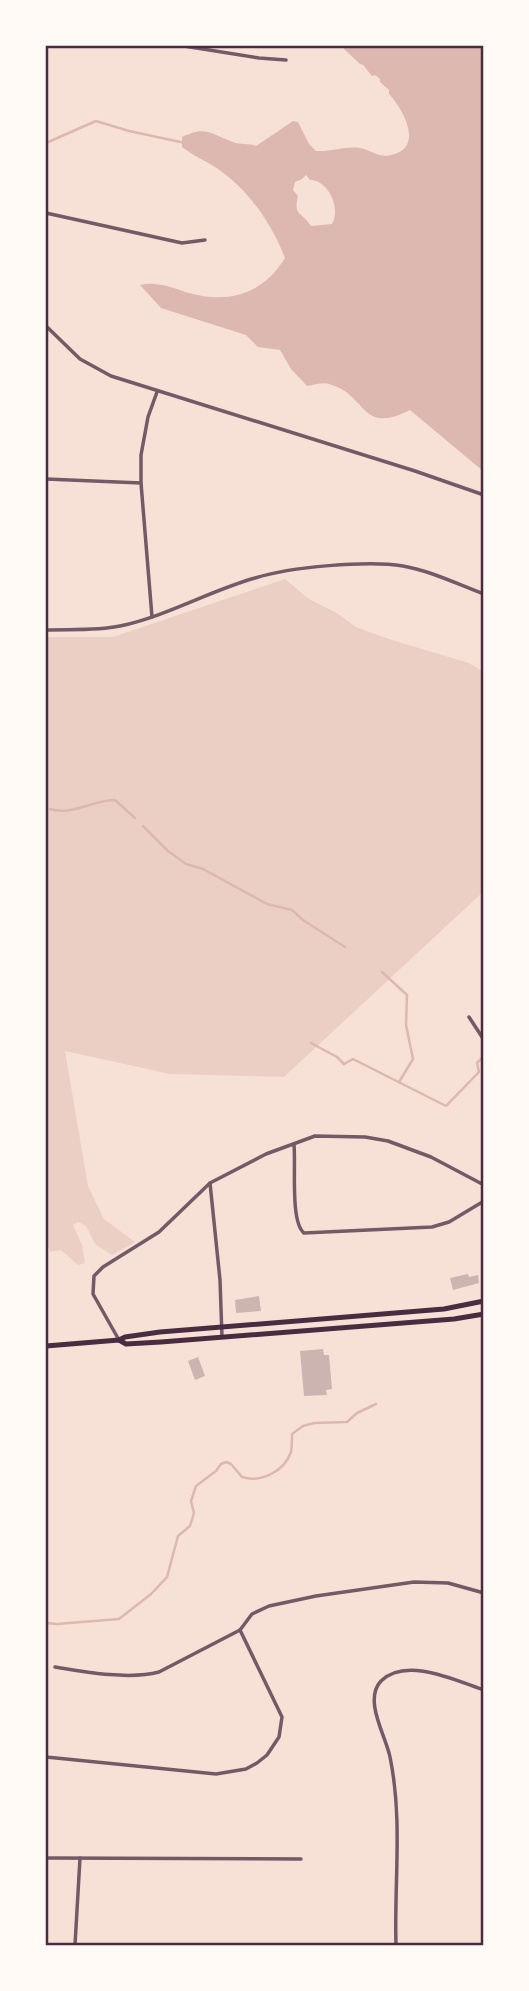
<svg xmlns="http://www.w3.org/2000/svg" width="529" height="1991" font-family="'Space Grotesk',sans-serif">
  <style>
    .green { fill: #ebcfc5 }
    .water { fill: #dcb8b0; fill-rule: evenodd }
    .lines { fill: none; stroke-linecap: round; stroke-linejoin: round }
    .stream { stroke: #dcb8b0; stroke-width: 2.5 }
    .building { fill: #ccb4b1 }
    .minor { stroke: #755966; stroke-width: 3.5 }
    .primary { stroke: #4a2c40; stroke-width: 5 }
    .neatline { fill: none; stroke: #4a2c40; stroke-width: 2.5 }
  </style>
  <rect width="100%" height="100%" fill="#f7e1d7"/>
  <!-- green -->
  <path class="green" d="M285 579 309 599 337 613 356 627 392 640 469 663 483 672V892L284 1077 170 1074 65 1051 88 1186 104 1219 135 1242 112 1255 95 1244 86 1226 78 1222 73 1225 82 1245 85 1263 78 1265 61 1250 50 1252 46 1240V637H113Z"/>
  <!-- water -->
  <path class="water" d="M344 46H483V471L410 410C359 436 368 394 329 384 323 382 314 385 307 386L291 369 280 350 258 347 246 335 161 308 140 285C158 281 172 288 189 293 229 304 263 294 285 258 271 222 247 188 215 167 204 160 192 155 182 147V137C206 125 211 134 233 142 240 145 249 143 256 146L293 121 298 122 309 144 316 151C331 152 345 146 360 148 371 150 379 158 391 155 425 148 403 109 389 94V90L380 82V79L375 75 372 76 363 65 360 64 344 49ZM306 175 310 180C329 180 341 209 332 224L311 226C302 211 293 217 298 196L293 190 295 182 302 179Z"/>
  <g class="lines">
    <!-- stream -->
    <g class="stream">
      <path d="M46 143 96 121 129 131 185 143"/>
      <path d="M50 809C71 816 93 800 115 800L135 818"/>
      <path d="M143 826 168 851 186 864 203 869 267 904 292 910 303 920 345 947"/>
      <path d="M382 972 407 995 406 1025 413 1059 399 1082"/>
      <path d="M311 1043 337 1057 344 1064 353 1059 446 1106 479 1072 477 1063 481 1059"/>
      <path d="M46 1623 57 1624 119 1619 151 1594 167 1577 178 1536 190 1526 194 1513 191 1501 196 1486 216 1471 221 1464 226 1462 231 1464 242 1477C260 1483 284 1472 291 1452 292 1447 292 1439 292 1434L303 1426 314 1423 347 1422 357 1413 376 1404"/>
    </g>
  </g>
  <!-- building -->
  <g class="building">
    <path d="M468 1274 469 1277 478 1275 479 1283 453 1290 450 1278Z"/>
    <path d="M259 1296 261 1311 236 1313 235 1300Z"/>
    <path d="M323 1349 324 1355H329L332 1389 326 1390 327 1395 304 1396 300 1351Z"/>
    <path d="M198 1357 205 1376 195 1380 188 1361Z"/>
  </g>
  <g class="lines">
    <!-- minor -->
    <g class="minor">
      <path d="M184 46 259 58 286 60"/>
      <path d="M46 213 182 243 205 240"/>
      <path d="M46 326 80 359 111 376 415 471 484 495"/>
      <path d="M46 479 141 483"/>
      <path d="M152 617 141 483V455L148 417 157 392"/>
      <path d="M46 630C70 629 96 631 120 626 167 616 209 591 255 578 290 567 368 560 403 566 431 571 457 584 484 594"/>
      <path d="M469 1017 484 1040"/>
      <path d="M294 1145C296 1164 290 1222 304 1233L432 1227 449 1222 484 1201"/>
      <path d="M210 1183 220 1280 222 1337"/>
      <path d="M119 1340 93 1294 94 1276 103 1267 159 1232 210 1183 266 1154 315 1136 365 1137 388 1141 431 1157 484 1185"/>
      <path d="M55 1667C85 1672 129 1680 159 1672L240 1630 252 1614 269 1606 316 1596 414 1582 448 1583 484 1593"/>
      <path d="M484 1744V1864"/>
      <path d="M46 1757 216 1774 246 1769 257 1763 267 1755 279 1737 282 1717 240 1630"/>
      <path d="M46 1858 301 1859"/>
      <path d="M75 1945H298"/>
      <path d="M71 1946 75 1945 80 1858"/>
      <path d="M396 1946C394 1882 403 1820 390 1757 386 1736 363 1700 381 1681 406 1656 457 1681 484 1690"/>
    </g>
    <!-- primary -->
    <g class="primary">
      <path d="M119 1340 126 1344 161 1342 454 1319 484 1314"/>
      <path d="M46 1346 119 1340 125 1337 160 1332 444 1309 484 1301"/>
    </g>
  </g>
  <!-- border -->
  <rect width="529" height="1991" fill="none" stroke="#fffaf5" stroke-width="94"/>
  <rect x="47" y="47" width="435" height="1897" class="neatline"/>
</svg>
